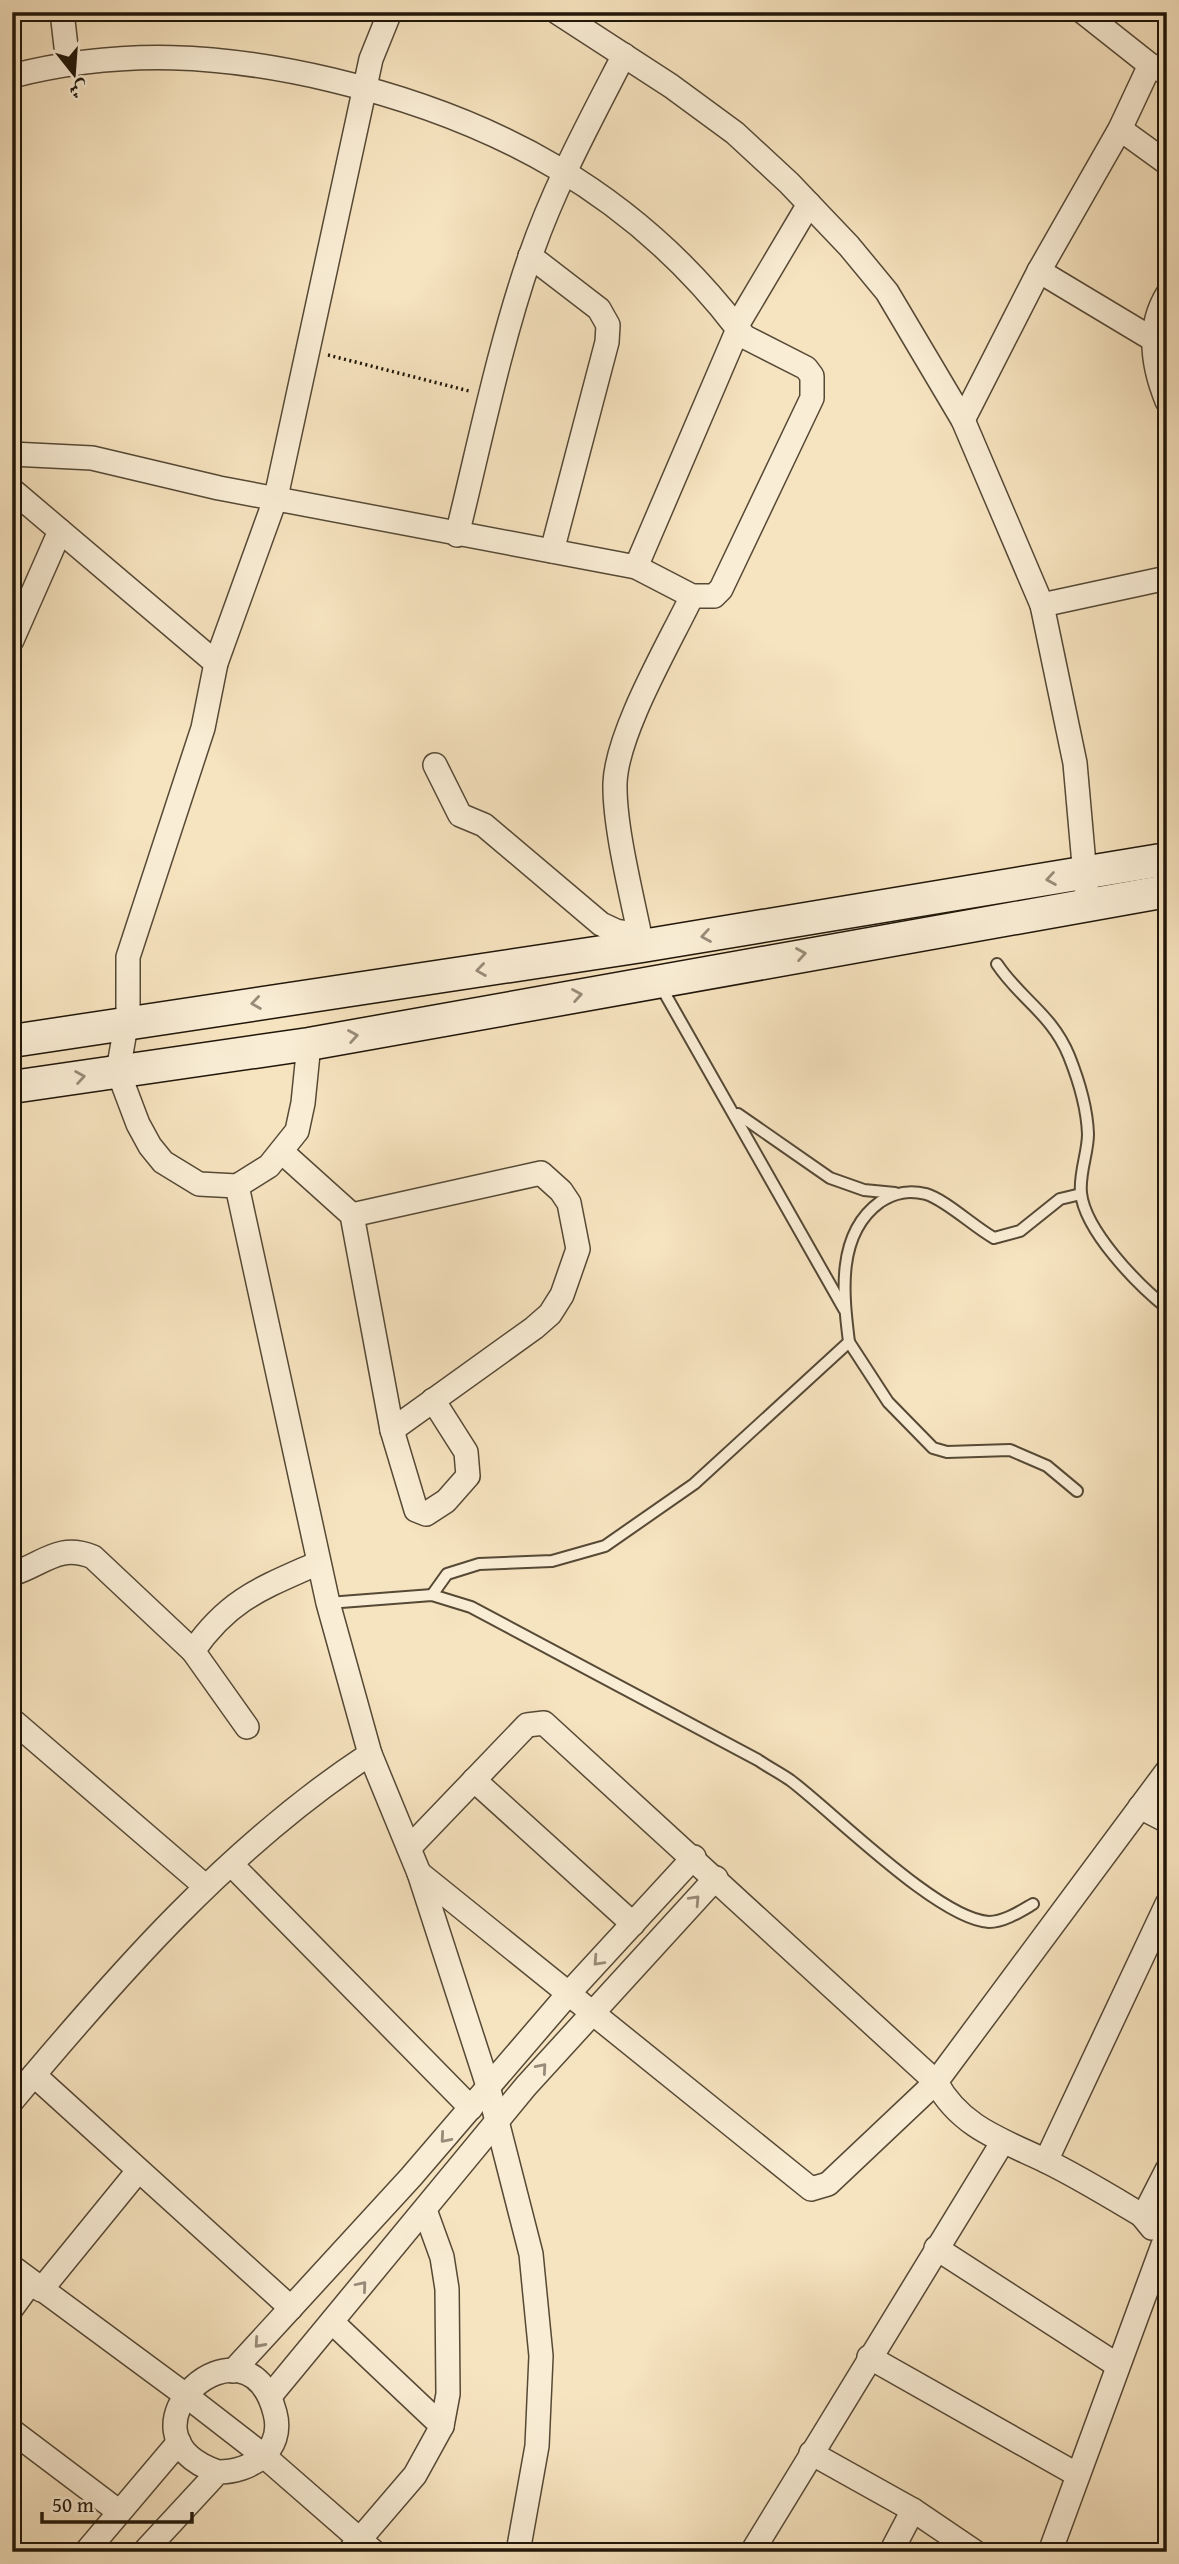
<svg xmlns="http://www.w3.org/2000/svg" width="1179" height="2564" font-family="'Gentium Book Plus',Amiri,serif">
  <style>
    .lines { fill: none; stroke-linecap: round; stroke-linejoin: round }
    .lane-casing { stroke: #564936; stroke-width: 14 }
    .street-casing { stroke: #564936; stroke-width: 26 }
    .secondary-casing { stroke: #201609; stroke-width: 35 }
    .path { stroke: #201609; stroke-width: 3.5; stroke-dasharray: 2 3.5; stroke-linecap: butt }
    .lane { stroke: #f9edd5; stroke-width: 10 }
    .street { stroke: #f9edd5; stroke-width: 23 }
    .secondary { stroke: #f9edd5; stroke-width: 32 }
    .oneway { stroke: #978c79 }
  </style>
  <rect width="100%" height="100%" fill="#f6e3bf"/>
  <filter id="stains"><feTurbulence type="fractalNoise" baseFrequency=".00286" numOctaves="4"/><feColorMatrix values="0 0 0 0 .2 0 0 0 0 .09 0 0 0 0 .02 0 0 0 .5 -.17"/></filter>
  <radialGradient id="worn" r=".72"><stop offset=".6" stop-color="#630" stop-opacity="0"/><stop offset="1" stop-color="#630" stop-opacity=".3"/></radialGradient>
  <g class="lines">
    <!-- lane casing -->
    <g class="lane-casing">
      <g id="lane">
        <path d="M997 964C1020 999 1052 1014 1069 1056 1079 1081 1087 1107 1088 1134 1088 1153 1079 1173 1081 1193 1085 1231 1138 1285 1167 1308"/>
        <path d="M660 985 844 1309"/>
        <path d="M738 1114 830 1178 864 1190 895 1193"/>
        <path d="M849 1342 888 1402 933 1448 947 1452 1010 1450 1047 1466 1077 1491"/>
        <path d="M432 1595 447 1574 479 1564 552 1561 605 1546 694 1484 849 1342C843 1294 836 1234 880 1202 895 1192 909 1190 926 1194 946 1200 974 1227 994 1238L1020 1231 1060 1199 1081 1194"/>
        <path d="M328 1603 432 1595 471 1607 758 1760C768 1767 780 1773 790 1780 833 1812 938 1919 989 1922 1004 1922 1021 1911 1033 1904"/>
      </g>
    </g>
    <!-- street casing -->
    <g class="street-casing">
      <g id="street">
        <path d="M62 12 68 64"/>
        <path d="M557 12 671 86 735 133 789 183 849 246 887 292 963 420 1042 605 1075 763 1086 887"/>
        <path d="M1083 12 1150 65 1167 73"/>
        <path d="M12 76C122 48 222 54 332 80 496 119 634 193 738 329L636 567"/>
        <path d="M1120 129 1167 163"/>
        <path d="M530 256 599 309 608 325 607 342 552 551"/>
        <path d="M1039 271 1154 340"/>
        <path d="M1167 295C1147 328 1153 367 1167 401"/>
        <path d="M963 420 1039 271 1120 129 1150 65"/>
        <path d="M12 454 92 458 219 488 636 567 692 596H714L721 589 812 398V376L806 368 745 337 738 329 739 322 809 204"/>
        <path d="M12 490 216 663"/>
        <path d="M457 535C480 442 499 347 530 257 554 187 590 121 624 55"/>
        <path d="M1042 605 1167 578"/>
        <path d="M12 640 60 531"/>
        <path d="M435 765 460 815 484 825 601 924 616 931 640 935"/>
        <path d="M642 946C633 900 614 828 615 783 617 732 669 644 692 596"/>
        <path d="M309 1044 303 1103 297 1131 269 1166 237 1186 199 1184 163 1162 150 1146 138 1124 118 1071 128 1014V957L203 728 216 663 276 497 371 59 390 12"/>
        <path d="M282 1152 352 1215 392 1430 416 1510 426 1514 446 1501 468 1476 466 1452 433 1400"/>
        <path d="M237 1186 328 1603 370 1754 419 1873 488 2086 531 2254 541 2356 537 2446 518 2552"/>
        <path d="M352 1215 541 1173 561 1191 569 1203 578 1249 562 1295 550 1314 534 1328 392 1430"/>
        <path d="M12 1574C44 1564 58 1543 93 1557L193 1651 247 1727"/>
        <path d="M193 1651C229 1599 262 1588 318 1563"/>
        <path d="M12 1720 205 1886"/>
        <path d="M1167 1771 936 2082C960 2127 1002 2140 1046 2161 1087 2181 1127 2207 1167 2230"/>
        <path d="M474 1780 633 1924"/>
        <path d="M1140 1807 1167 1821"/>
        <path d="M409 1848 527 1725 544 1723 936 2082 828 2184 811 2189 419 1873"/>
        <path d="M231 1864 471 2108"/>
        <path d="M34 2075 291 2308"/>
        <path d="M12 2101C119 1973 230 1846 370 1754"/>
        <path d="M1046 2161 1167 1904"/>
        <path d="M1152 2228 1143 2217 1167 2170"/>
        <path d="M936 2248 1117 2365"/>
        <path d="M12 2267 184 2394 264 2456 374 2552"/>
        <path d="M41 2290 138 2171"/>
        <path d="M12 2308 31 2282"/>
        <path d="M332 2322 442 2426"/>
        <path d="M869 2357 1076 2474"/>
        <path d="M233 2371 411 2177 569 1993 694 1857"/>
        <path d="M271 2395 526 2086 716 1878"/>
        <path d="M12 2431 118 2511"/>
        <path d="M811 2453 913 2510 975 2552"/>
        <path d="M86 2552 179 2442"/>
        <path d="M144 2552 218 2472C250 2472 285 2451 275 2413 247 2304 105 2433 218 2472"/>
        <path d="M349 2552 415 2475 442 2426 448 2394 447 2289 442 2257 425 2210"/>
        <path d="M752 2552 1002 2143"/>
        <path d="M891 2552 913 2510"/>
        <path d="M1050 2552 1163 2245"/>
      </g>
    </g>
    <!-- secondary casing -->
    <g class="secondary-casing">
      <g id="secondary">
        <path d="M12 1041 642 946 1167 859"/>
        <path d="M12 1087 309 1044 1167 891"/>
      </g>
    </g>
    <!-- path -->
    <path class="path" d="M328 355 469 391"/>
    <!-- lane -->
    <use href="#lane" class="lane"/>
    <!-- street -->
    <use href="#street" class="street"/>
    <!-- secondary -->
    <use href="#secondary" class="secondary"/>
  </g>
  <!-- one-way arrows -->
  <defs><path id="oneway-chevron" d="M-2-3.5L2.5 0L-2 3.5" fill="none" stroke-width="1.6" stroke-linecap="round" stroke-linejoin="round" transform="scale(1.75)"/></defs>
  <g class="oneway">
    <use href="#oneway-chevron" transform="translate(1051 879) rotate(171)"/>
    <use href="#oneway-chevron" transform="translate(706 936) rotate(170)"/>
    <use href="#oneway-chevron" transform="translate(801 954) rotate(-10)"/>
    <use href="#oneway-chevron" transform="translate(481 970) rotate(172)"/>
    <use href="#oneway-chevron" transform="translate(577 995) rotate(-10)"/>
    <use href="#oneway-chevron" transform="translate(256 1003) rotate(172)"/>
    <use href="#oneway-chevron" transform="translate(353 1036) rotate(-10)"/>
    <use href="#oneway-chevron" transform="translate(80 1077) rotate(-9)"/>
    <use href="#oneway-chevron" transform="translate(695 1900) rotate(-47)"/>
    <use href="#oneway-chevron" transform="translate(598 1961) rotate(133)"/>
    <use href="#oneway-chevron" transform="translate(542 2068) rotate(-49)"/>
    <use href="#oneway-chevron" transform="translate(445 2138) rotate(131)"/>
    <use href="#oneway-chevron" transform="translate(362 2286) rotate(-50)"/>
    <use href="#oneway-chevron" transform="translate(259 2343) rotate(132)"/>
  </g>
  <!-- margin -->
  <rect width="1179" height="2564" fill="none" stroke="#f6e3bf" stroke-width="42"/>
  <rect x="14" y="14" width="1151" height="2536" fill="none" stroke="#201609" stroke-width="3.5"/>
  <rect x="21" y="21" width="1137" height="2522" fill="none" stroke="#201609" stroke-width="2"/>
  <!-- north arrow -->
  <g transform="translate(74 74) rotate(163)" stroke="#f9edd5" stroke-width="5" paint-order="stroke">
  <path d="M0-5L12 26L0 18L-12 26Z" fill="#201609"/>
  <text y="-10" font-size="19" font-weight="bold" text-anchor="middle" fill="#201609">ش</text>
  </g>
  <!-- scale -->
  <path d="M42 2512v10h150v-10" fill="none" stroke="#201609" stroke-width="3.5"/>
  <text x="52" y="2512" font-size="21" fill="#201609" stroke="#f9edd5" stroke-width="5" paint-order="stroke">50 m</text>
  <rect width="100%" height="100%" filter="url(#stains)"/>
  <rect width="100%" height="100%" fill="url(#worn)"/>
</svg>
